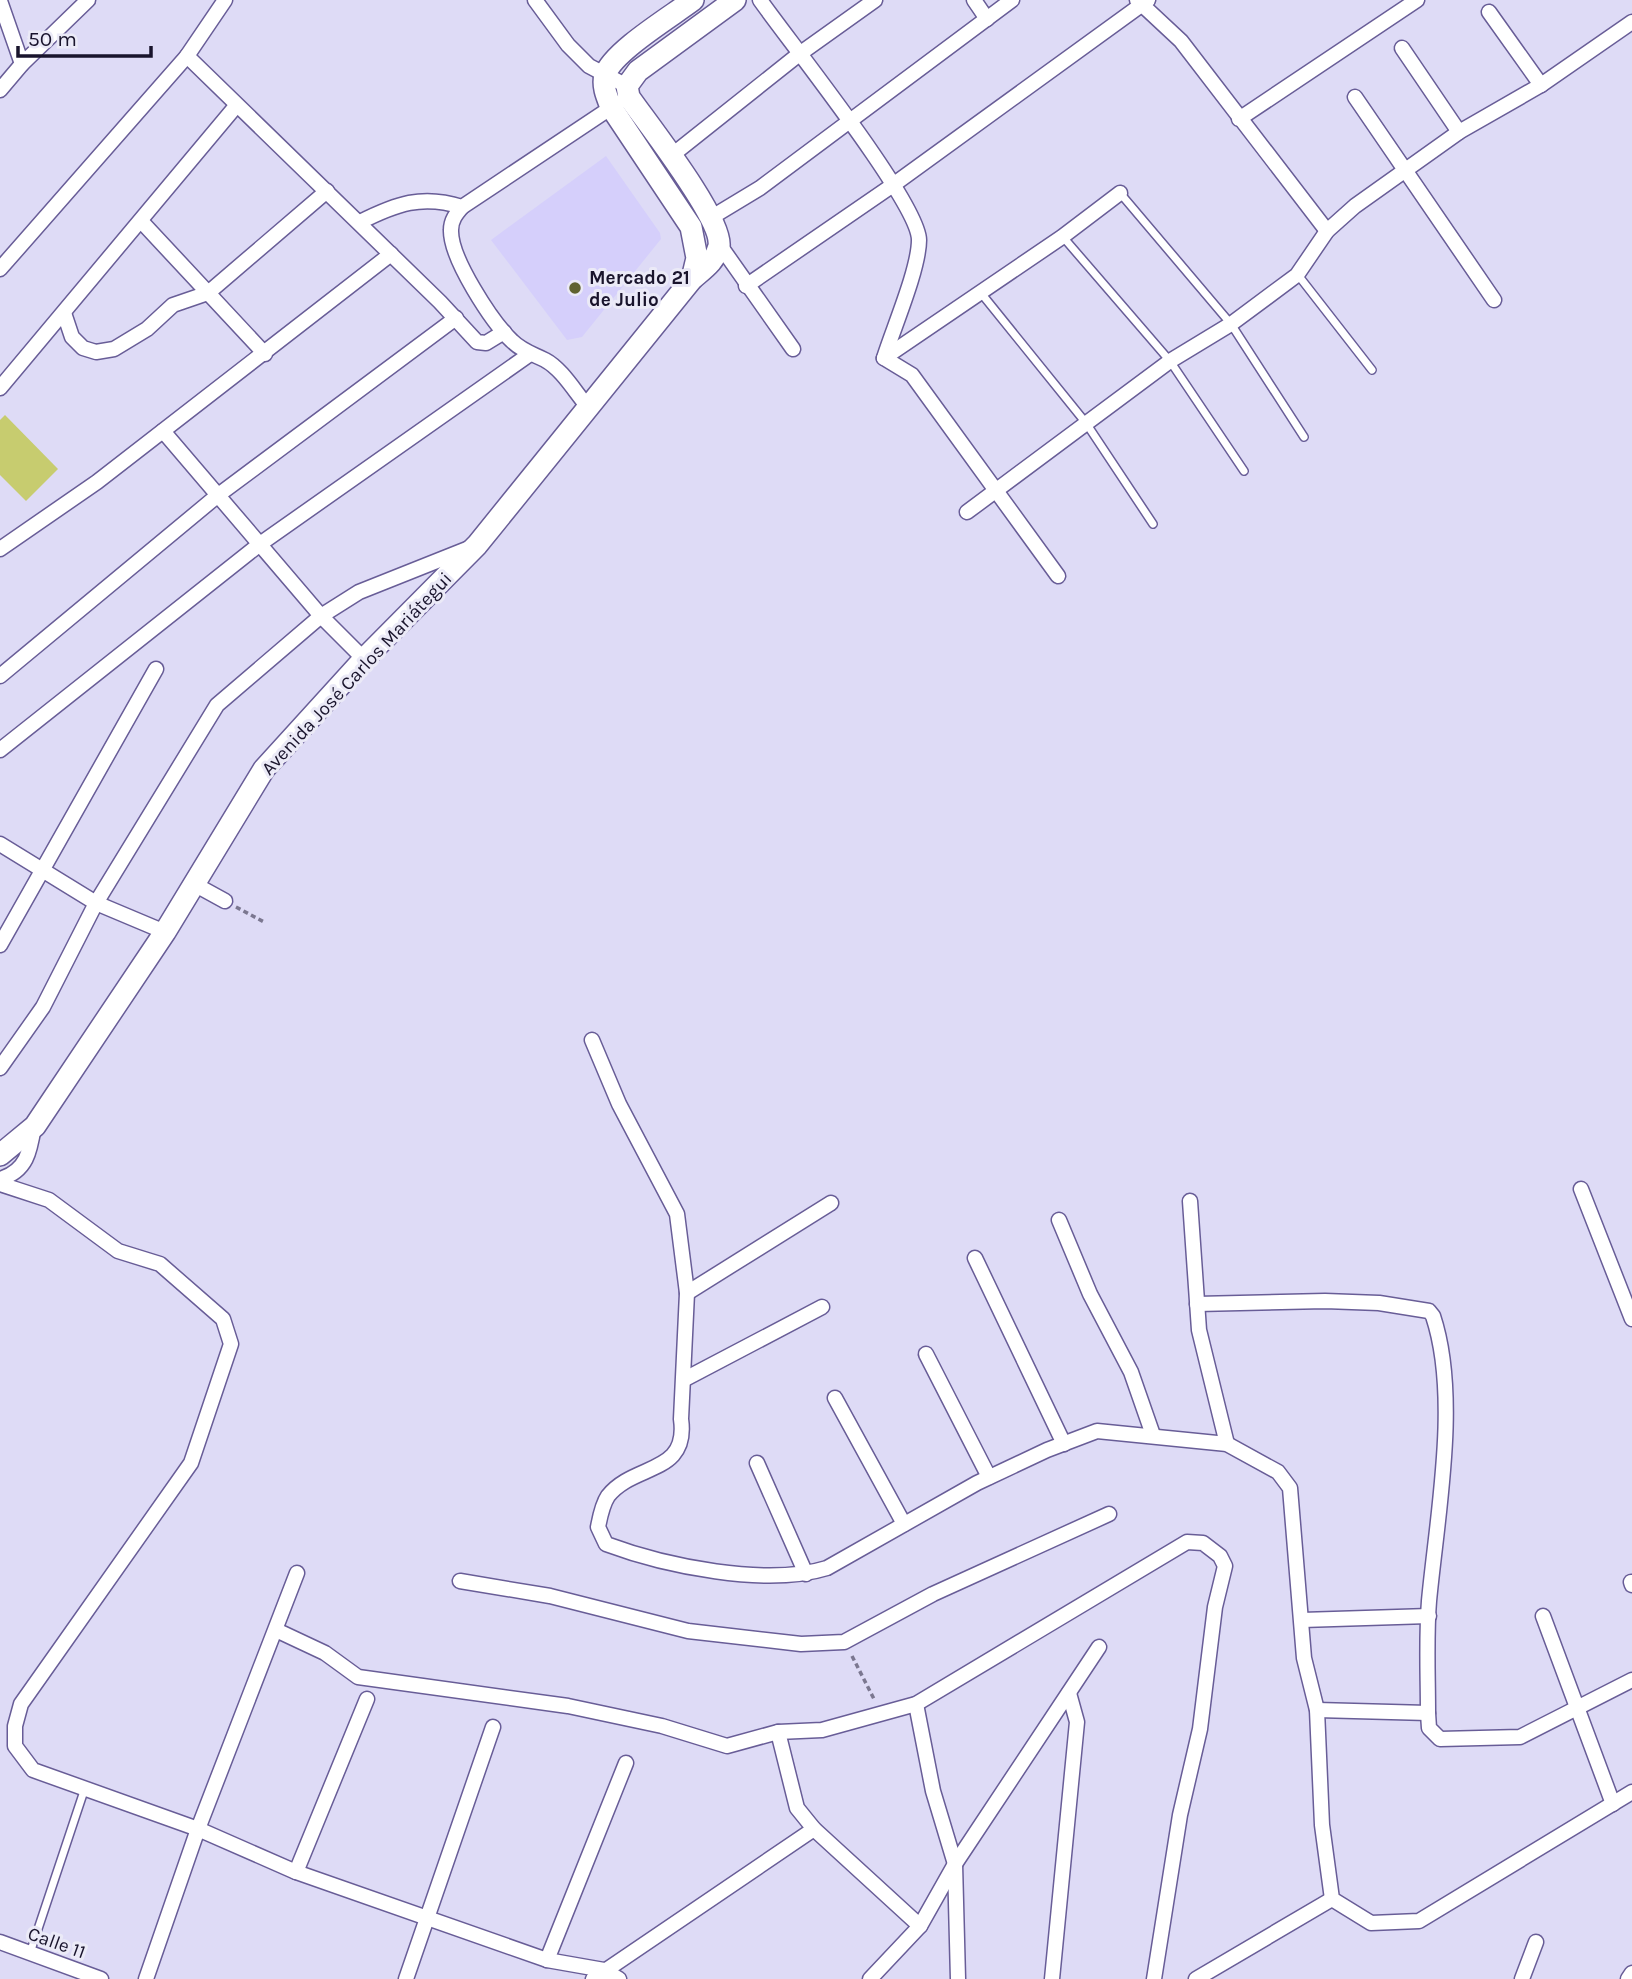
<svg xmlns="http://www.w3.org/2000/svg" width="1632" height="1979" font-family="Karla,sans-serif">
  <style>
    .built { fill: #d5cffb }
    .green { fill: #c7cc6f }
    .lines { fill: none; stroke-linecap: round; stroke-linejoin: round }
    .lane-casing { stroke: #685d97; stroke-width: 10 }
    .street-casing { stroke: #685d97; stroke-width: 17 }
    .secondary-casing { stroke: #685d97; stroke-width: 24 }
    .path { stroke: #7b7790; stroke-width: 3.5; stroke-dasharray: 5 3.5; stroke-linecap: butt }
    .lane { stroke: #fff; stroke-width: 7 }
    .street { stroke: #fff; stroke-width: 14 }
    .secondary { stroke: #fff; stroke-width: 21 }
    .poi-dot { fill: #606230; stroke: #ebeaf7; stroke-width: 2.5 }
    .labels { text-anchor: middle; stroke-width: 6; stroke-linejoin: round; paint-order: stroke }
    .poi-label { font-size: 19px; font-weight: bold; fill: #19142c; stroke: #ebeaf7; text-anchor: start }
    .street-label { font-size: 19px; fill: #19142c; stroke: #ebeaf7 }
  </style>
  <rect width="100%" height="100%" fill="#dedbf6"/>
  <!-- built -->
  <path class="built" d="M606 156 660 233 661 239 582 337 567 340 491 240Z"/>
  <!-- green -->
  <path class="green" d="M5 415 58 469 26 501 0 475V420Z"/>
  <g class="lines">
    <!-- lane casing -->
    <g class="lane-casing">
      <g id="lane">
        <path d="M1120 193 1231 324 1304 437"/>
        <path d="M1063 237 1170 361 1244 471"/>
        <path d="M1298 275 1372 370"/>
        <path d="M981 293 1086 423 1153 524"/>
        <path d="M30 1953 84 1791"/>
      </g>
    </g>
    <!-- street casing -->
    <g class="street-casing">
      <g id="street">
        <path d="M535 0 568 45 589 66 627 86"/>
        <path d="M760 0C788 40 919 203 919 240 919 269 893 329 884 358L912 375 1058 576"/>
        <path d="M974 0 987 19"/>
        <path d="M1137 0 1181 41 1327 231"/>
        <path d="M0 1 22 64"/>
        <path d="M1489 12 1541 85"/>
        <path d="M1402 48 1459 132"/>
        <path d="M187 56 440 302 477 342 486 343 504 332"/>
        <path d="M0 90 22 64 88 0"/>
        <path d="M1355 97 1494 300"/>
        <path d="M1239 119 1417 0"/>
        <path d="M671 156 798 55 875 0"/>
        <path d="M462 207C456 214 451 220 451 230 450 258 492 322 512 341 522 351 533 354 545 360 562 369 575 392 588 407"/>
        <path d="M712 217 760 188 1012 0"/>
        <path d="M141 221 265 354"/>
        <path d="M360 222C396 204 422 194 462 207L618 103"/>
        <path d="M719 244 793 349"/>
        <path d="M0 269 187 56 225 0"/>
        <path d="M746 286 893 185 1148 0"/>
        <path d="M64 313 72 337 83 348 96 352 114 349 147 329 173 305 208 293 327 191"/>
        <path d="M884 358 1062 237 1120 193"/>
        <path d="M0 388 236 106"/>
        <path d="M163 431 321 616 364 659"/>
        <path d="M967 512 1170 361 1231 324 1297 275 1327 231 1355 206 1459 132 1541 85 1632 22"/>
        <path d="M0 549 97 482 391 254"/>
        <path d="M0 676 217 496 456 318"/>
        <path d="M0 750 260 544 530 354"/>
        <path d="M0 844 96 903 165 932"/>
        <path d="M194 884 225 901"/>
        <path d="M0 945 156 669"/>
        <path d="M592 1040 619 1104 677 1214 687 1293 681 1419C689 1475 634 1463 608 1496 602 1505 600 1517 598 1527L606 1544C665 1566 766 1587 827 1568L977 1483 1047 1450 1097 1431 1227 1444 1278 1472 1290 1488 1304 1658 1317 1710 1322 1825 1332 1899 1371 1923 1419 1921 1632 1792"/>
        <path d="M0 1068 43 1007 96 903 217 705 321 616 359 592 472 547"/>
        <path d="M0 1179C27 1171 30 1151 34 1126"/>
        <path d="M0 1184 49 1200 118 1251 160 1264 223 1319 231 1344 191 1463 21 1704 15 1726V1746L33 1770 198 1829 296 1872 547 1960 604 1970 619 1979"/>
        <path d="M1581 1189 1632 1319"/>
        <path d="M1190 1201 1199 1330 1227 1444"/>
        <path d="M1059 1220 1090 1294 1131 1372 1153 1435"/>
        <path d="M975 1258 1064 1444"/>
        <path d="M687 1293 831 1203"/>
        <path d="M1197 1304 1325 1301 1379 1303 1429 1311 1433 1316C1460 1397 1437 1516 1429 1601 1426 1638 1428 1676 1428 1713L1429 1728 1440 1739 1520 1737 1632 1680"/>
        <path d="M926 1354 989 1477"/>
        <path d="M685 1379 822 1307"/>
        <path d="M835 1398 904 1524"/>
        <path d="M757 1463 806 1574"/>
        <path d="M460 1581 550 1596 688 1631 801 1644 844 1642 933 1594 1109 1514"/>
        <path d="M1631 1582 1632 1585"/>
        <path d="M1543 1616 1613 1804"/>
        <path d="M1302 1620 1429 1616"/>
        <path d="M276 1630 325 1653 358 1677 568 1706 662 1726 727 1746 778 1732 822 1730 916 1704 1187 1542 1203 1543 1220 1556 1225 1566 1215 1607 1200 1729 1180 1815 1154 1979"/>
        <path d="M916 1704 933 1791 955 1864 958 1979"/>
        <path d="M1317 1710 1428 1713"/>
        <path d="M778 1732 797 1808 814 1829 920 1926"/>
        <path d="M296 1872 367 1699"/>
        <path d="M0 1942 101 1979"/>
        <path d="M547 1960 626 1763"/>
        <path d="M146 1979 198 1829 297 1573"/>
        <path d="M406 1979 493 1727"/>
        <path d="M593 1979 814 1829"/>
        <path d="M870 1979 920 1926 955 1864 1099 1647"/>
        <path d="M1052 1979 1077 1722 1069 1693"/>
        <path d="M1196 1979 1332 1899"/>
        <path d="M1522 1979 1536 1942"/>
        <path d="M1628 1979 1632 1973"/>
      </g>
    </g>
    <!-- secondary casing -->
    <g class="secondary-casing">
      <g id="secondary">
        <path d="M692 279 697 258 691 227 611 107C607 97 602 86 605 75 612 52 672 16 693 0"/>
        <path d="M0 1155 35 1126 165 932 264 769 364 659 477 545 692 279C702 270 716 261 719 246 723 219 647 123 629 97L627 86 638 71 735 0"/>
      </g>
    </g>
    <!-- path -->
    <g class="path">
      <path d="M236 907 264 922"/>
      <path d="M852 1656 874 1699"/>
    </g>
    <!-- lane -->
    <use href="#lane" class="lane"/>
    <!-- street -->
    <use href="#street" class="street"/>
    <!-- secondary -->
    <use href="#secondary" class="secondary"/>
  </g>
  <!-- markers -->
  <circle class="poi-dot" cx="575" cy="288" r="7"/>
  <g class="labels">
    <!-- poi labels -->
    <g class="poi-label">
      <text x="589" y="284">Mercado 21<tspan x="589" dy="22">de Julio</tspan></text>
    </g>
    <!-- street labels -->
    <g class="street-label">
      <text transform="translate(356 673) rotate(-47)" y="7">Avenida José Carlos Mariátegui</text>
      <text transform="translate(57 1942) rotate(20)" y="7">Calle 11</text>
    </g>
  </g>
  <!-- scale -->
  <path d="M18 46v10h133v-10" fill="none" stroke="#19142c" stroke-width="3.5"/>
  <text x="28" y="46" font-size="21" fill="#19142c" stroke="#ebeaf7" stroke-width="5" paint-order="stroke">50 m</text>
</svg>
